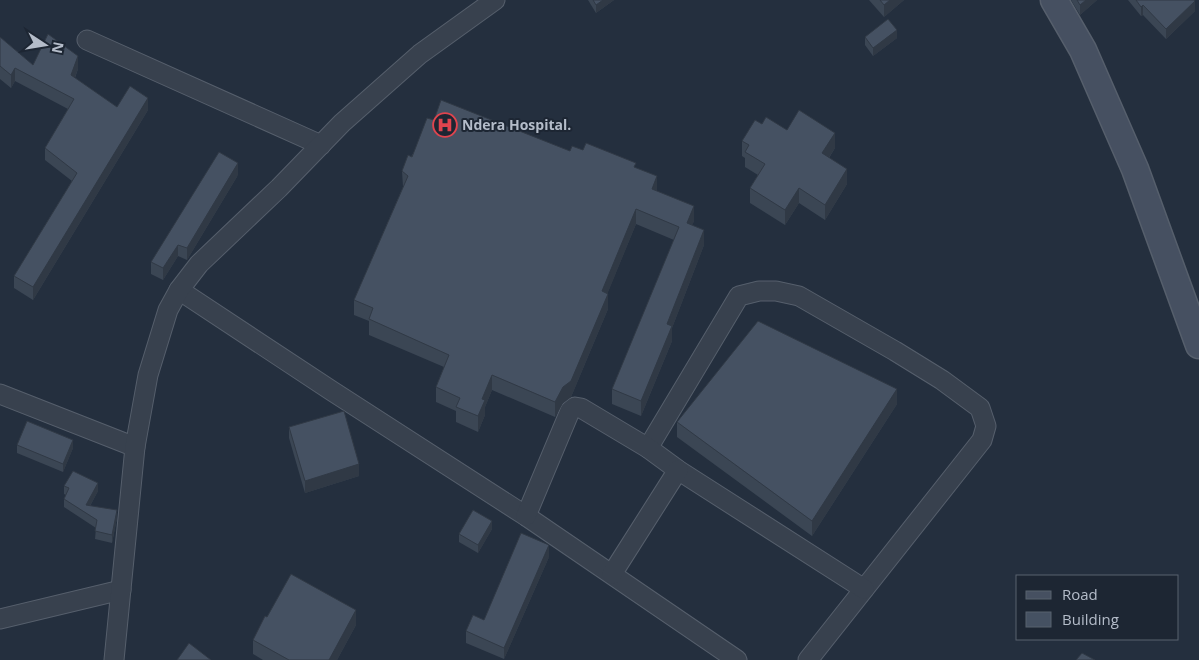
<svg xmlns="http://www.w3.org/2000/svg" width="1199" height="660" font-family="'Open Sans',sans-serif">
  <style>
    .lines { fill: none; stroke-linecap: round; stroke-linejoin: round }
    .minor-casing { stroke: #565f6c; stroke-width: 21 }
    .secondary-casing { stroke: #565f6c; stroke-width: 29 }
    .minor { stroke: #38414e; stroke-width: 19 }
    .secondary { stroke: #465061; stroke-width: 26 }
    .wall { fill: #3b4654 }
    .shaded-wall { fill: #303945 }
    .building { fill: #455162; stroke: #303945 }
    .labels { text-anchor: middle; stroke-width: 4; stroke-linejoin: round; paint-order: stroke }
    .poi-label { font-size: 14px; font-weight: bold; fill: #b4bcc9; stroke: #1d2633; text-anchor: start }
  </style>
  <rect width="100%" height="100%" fill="#242f3e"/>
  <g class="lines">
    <!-- minor casing -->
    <g class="minor-casing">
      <g id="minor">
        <path d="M87 40 321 145"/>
        <path d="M179 290 332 391 526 516 737 660"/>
        <path d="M0 394 135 447"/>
        <path d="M648 448 739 296 759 291H776L799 296 895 351 942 380 980 408 986 426 982 440 808 660"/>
        <path d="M526 516 570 411 575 407 581 408 648 448 678 470 864 589"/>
        <path d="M612 574 678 470"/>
        <path d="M0 619 121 590"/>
        <path d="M114 660 135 447 148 375 168 310 179 290 199 264 279 188 342 123 420 54 495 0"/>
      </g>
    </g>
    <!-- secondary casing -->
    <g class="secondary-casing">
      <path id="secondary" d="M1054 0 1083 50 1135 169 1199 345"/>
    </g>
    <!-- minor -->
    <use href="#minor" class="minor"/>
    <!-- secondary -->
    <use href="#secondary" class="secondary"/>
  </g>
  <!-- wall -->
  <g class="wall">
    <path d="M588 0H614L596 13Z"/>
    <path d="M869 0H904L884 17Z"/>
    <path d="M1071 0H1097L1080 15Z"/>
    <path d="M1128 0H1194L1195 11 1166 39 1143 15 1141 16Z"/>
    <path d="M0 37 33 65 78 69 75 78 117 107 148 110 33 300 14 288V276L72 181 45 160V148L68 109 15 81 11 88 0 79Z"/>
    <path d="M865 37 897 38 873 56 865 45Z"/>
    <path d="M434 120 570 151 636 168 657 191 694 221 692 225 704 245 672 328V341L641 416 612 404V389L674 240 636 224 607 294 608 309 571 397 563 403 555 417 492 390 485 407V415L478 432 456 422V411L436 402V387L444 367 369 335V321L354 315V300L403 187 402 171Z"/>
    <path d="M762 124 787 130 835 148 829 158 847 184 825 220 799 203 785 225 750 203V188L758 175 745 167V158L742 156V141Z"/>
    <path d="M238 175 187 260 178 256 163 280 151 274V262Z"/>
    <path d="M897 404 812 536 677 437V422Z"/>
    <path d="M289 427 359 476 305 493 289 438Z"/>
    <path d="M17 445 73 448 63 472 17 453Z"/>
    <path d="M64 486 98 491 90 506 117 518 112 543 95 539 96 528 64 507V499L66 495 64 494Z"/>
    <path d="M492 529 478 553 459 542V534Z"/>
    <path d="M549 557 504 659 466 643V631L484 620Z"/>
    <path d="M267 617 356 625 337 660H263L253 654V640Z"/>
  </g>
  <!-- shaded-wall -->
  <g class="shaded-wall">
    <path d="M603 0H614L596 13V5Z"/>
    <path d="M890 0H904L884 17V5Z"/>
    <path d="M1086 0H1097L1080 15V5Z"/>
    <path d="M1195 1V11L1166 39V29Z"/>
    <path d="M1143 5V15L1141 16V7Z"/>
    <path d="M897 30V38L873 56V48Z"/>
    <path d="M78 56V69L71 87V75Z"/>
    <path d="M15 68V81L11 88V75Z"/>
    <path d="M148 98V110L33 300V287Z"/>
    <path d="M835 133V148L822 168V153Z"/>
    <path d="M238 163V175L187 260V248Z"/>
    <path d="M847 169V184L825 220V205Z"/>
    <path d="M657 176V191L652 189Z"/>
    <path d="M799 188V203L785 225V210Z"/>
    <path d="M694 206V221L687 238V223Z"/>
    <path d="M636 209V224L602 307V291Z"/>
    <path d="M704 230V245L672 328V341L641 416V401L667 324Z"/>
    <path d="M178 245V256L163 280V268Z"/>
    <path d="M608 294V309L571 397 563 403 555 417V402Z"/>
    <path d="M492 375V390L485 407V415L478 432V416L482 399Z"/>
    <path d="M897 389V404L812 536V521Z"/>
    <path d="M73 440V448L63 472V464Z"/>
    <path d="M359 464V476L305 493V481Z"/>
    <path d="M98 483V491L86 513V505Z"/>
    <path d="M117 510V518L112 543V535Z"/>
    <path d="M492 521V529L478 553V545Z"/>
    <path d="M549 545V557L504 659V648Z"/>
    <path d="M356 610V625L337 660H329Z"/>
  </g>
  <!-- building -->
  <g class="building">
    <path d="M593 0H603L596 5Z"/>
    <path d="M880 0H890L884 5Z"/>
    <path d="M1077 0H1086L1080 5Z"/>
    <path d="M1136 0H1194L1195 1 1166 29 1143 5 1141 7Z"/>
    <path d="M888 19 897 30 873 48 865 37Z"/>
    <path d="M48 34 78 56 71 75 117 107 130 86 148 98 33 287 14 276 77 173 45 148 74 99 15 68 11 75 0 66V37L33 65Z"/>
    <path d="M441 100 570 151 572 146 583 150 586 143 636 163 634 167 657 176 652 189 694 206 687 223 704 230 667 324 672 326 641 401 612 389 679 227 636 209 602 291 608 294 571 381 563 387 555 402 492 375 482 399 485 400 478 416 456 407 460 398 436 387 449 355 369 319 373 308 354 300 408 176 402 171 408 155 412 157 427 118 434 120Z"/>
    <path d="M799 110 835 133 822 153 847 169 825 205 799 188 785 210 750 188 765 164 745 152 749 145 742 141 755 120 762 124 766 117 787 130Z"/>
    <path d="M219 152 238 163 187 248 178 245 163 268 151 262Z"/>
    <path d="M758 321 897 389 812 521 677 422Z"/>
    <path d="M344 411 359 464 305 481 289 427Z"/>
    <path d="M27 421 73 440 63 464 17 445Z"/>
    <path d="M73 471 98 483 86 505 117 510 112 535 95 531 97 520 64 499 69 488 64 486Z"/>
    <path d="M473 510 492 521 478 545 459 534Z"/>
    <path d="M521 533 549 545 504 648 466 631 473 615 484 620Z"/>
    <path d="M291 574 356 610 329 660H289L253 640 265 616 267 617Z"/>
    <path d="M189 643 211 660H177Z"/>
    <path d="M1082 653 1095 660H1076Z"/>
  </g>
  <!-- icons -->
  <defs>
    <g id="hospital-ring" transform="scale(1.25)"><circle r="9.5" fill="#1d2633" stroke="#e0444e" stroke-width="1.5"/><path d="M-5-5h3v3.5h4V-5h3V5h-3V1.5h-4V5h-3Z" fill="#e0444e"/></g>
  </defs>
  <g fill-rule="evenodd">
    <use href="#hospital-ring" x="445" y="125"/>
  </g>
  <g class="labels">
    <!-- poi labels -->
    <g class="poi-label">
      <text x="462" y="130">Ndera Hospital.</text>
    </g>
  </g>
  <!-- legend -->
  <rect x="1016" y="575" width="162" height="65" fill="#1d2633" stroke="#59626f"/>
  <rect x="1026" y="591" width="25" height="8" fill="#465061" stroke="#59626f"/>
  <text x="1062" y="600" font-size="15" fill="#b4bcc9">Road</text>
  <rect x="1026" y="612" width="25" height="15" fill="#455162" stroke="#59626f"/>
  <text x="1062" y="625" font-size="15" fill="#b4bcc9">Building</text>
  <!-- north arrow -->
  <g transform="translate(45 45) rotate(102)" stroke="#1d2633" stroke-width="4" paint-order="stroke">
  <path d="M0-4L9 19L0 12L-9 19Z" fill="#b4bcc9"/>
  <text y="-8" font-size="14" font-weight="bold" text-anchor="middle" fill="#b4bcc9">N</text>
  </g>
</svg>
